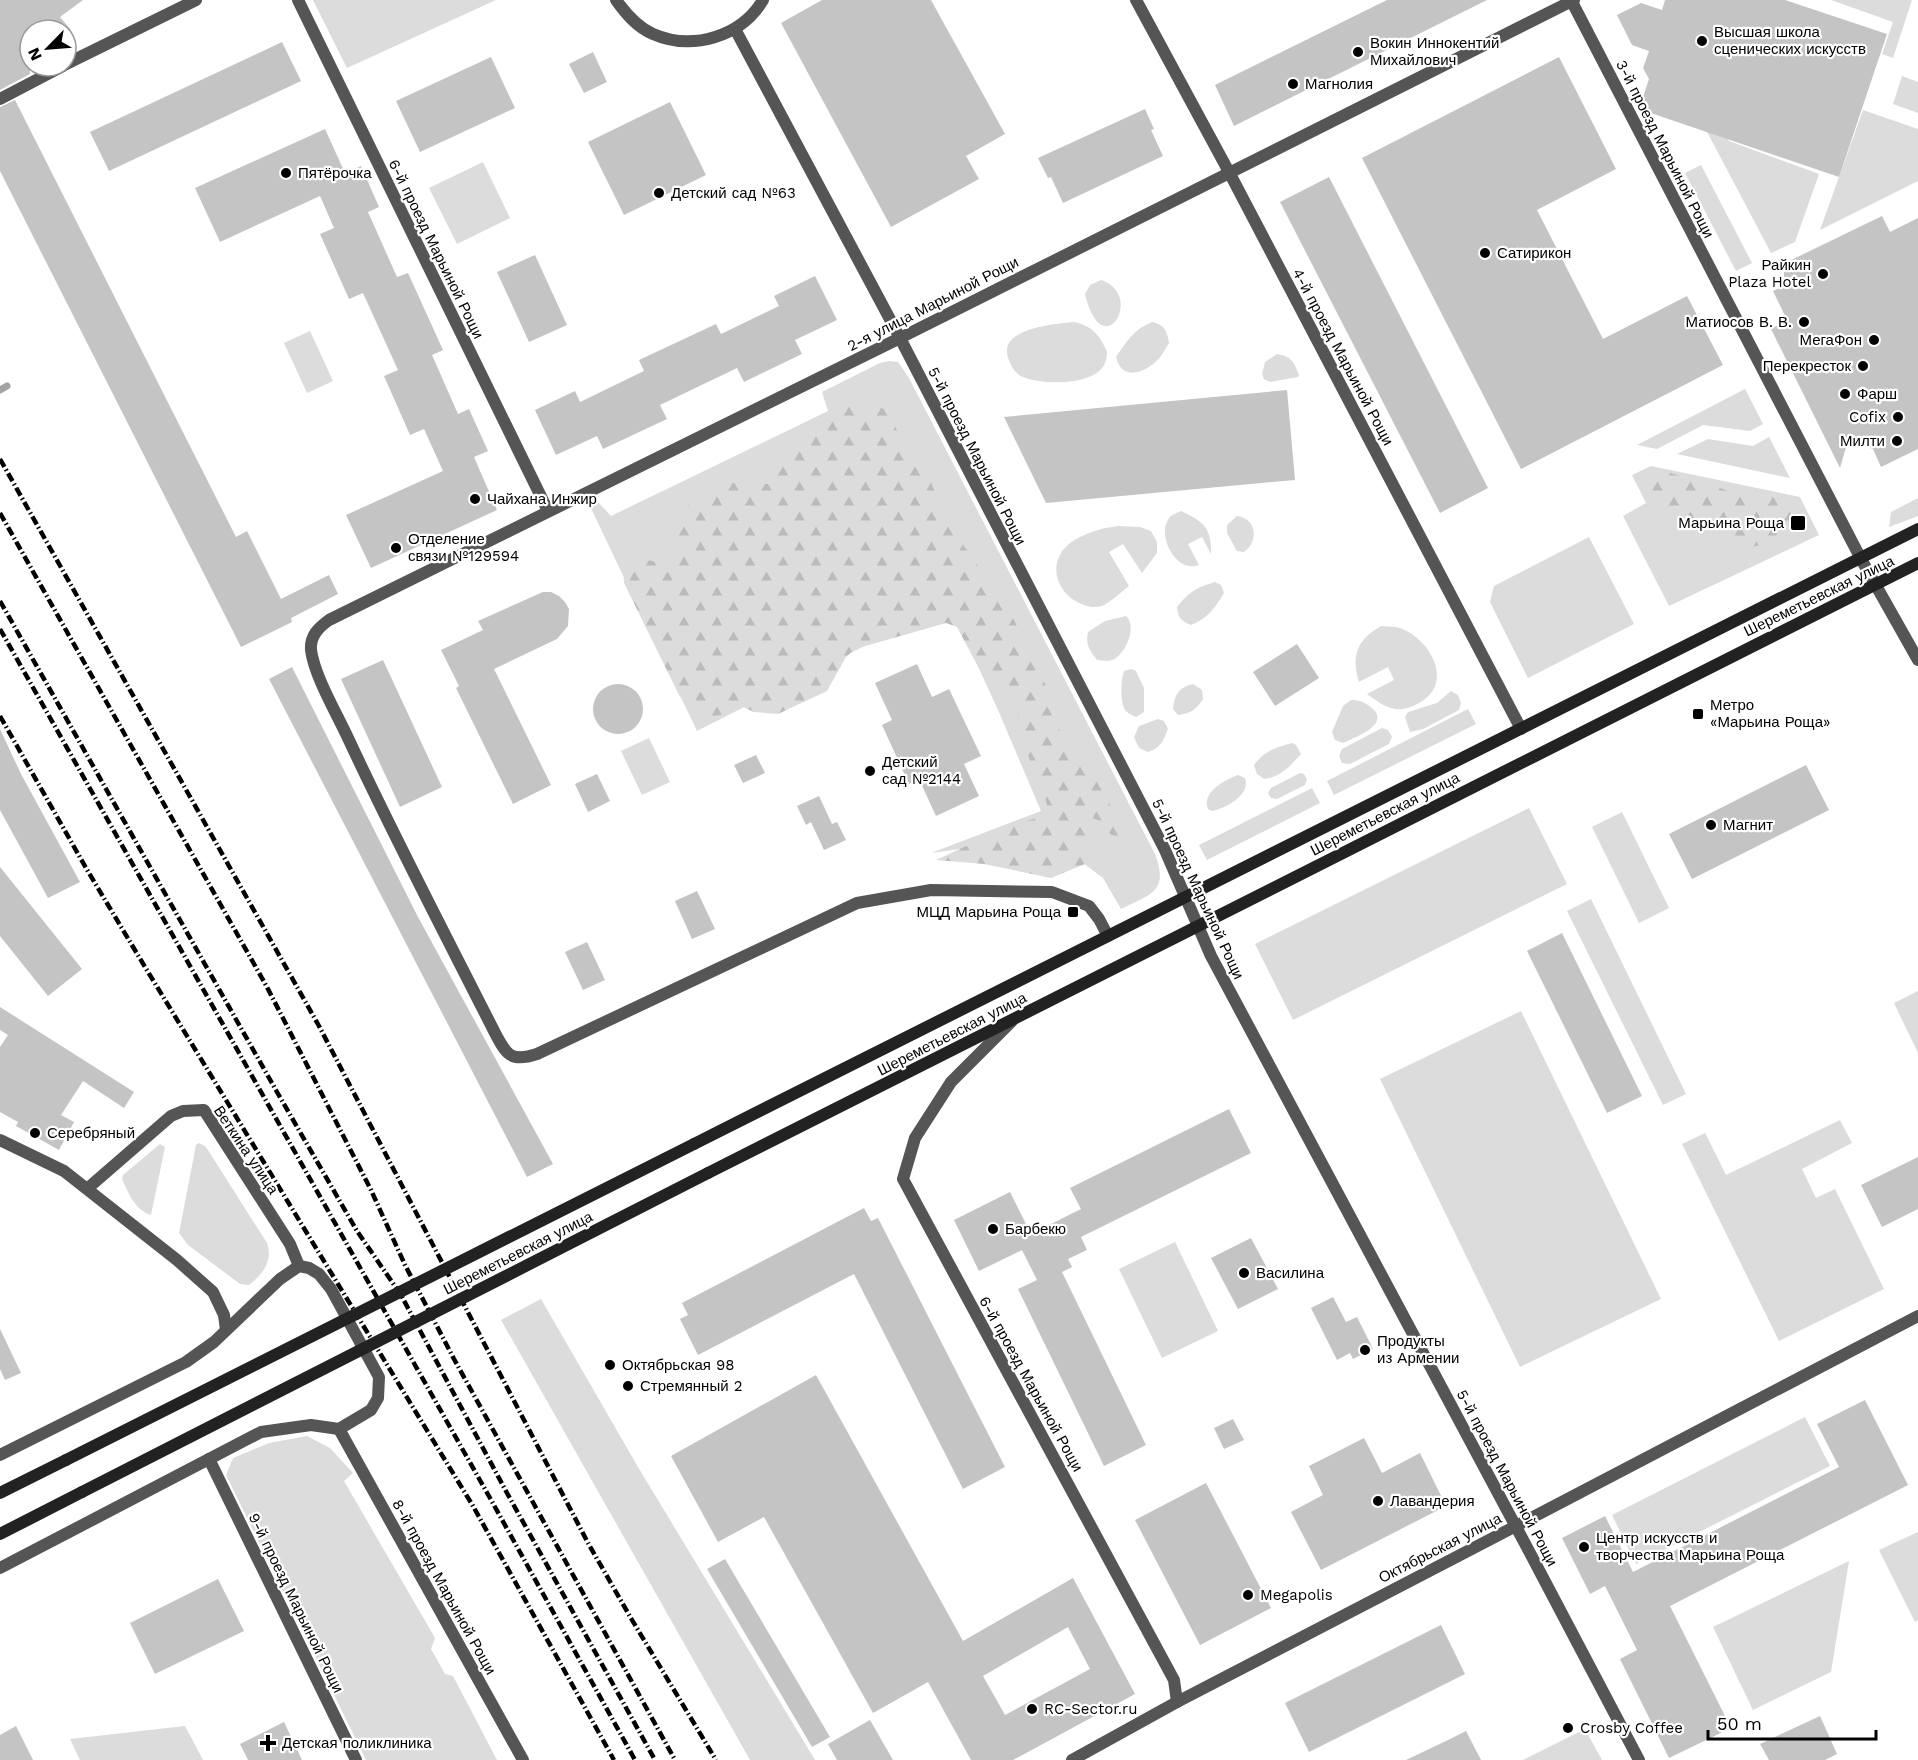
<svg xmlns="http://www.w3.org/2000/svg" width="1918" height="1760" font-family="'Work Sans',sans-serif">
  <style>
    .green { fill: #dcdcdc }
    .forest { fill: url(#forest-firs) }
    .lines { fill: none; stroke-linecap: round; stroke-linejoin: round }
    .stream { stroke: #a3a3a3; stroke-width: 7 }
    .building { fill: #c4c4c4; fill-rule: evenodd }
    .pedestrian { stroke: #555; stroke-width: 12 }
    .minor { stroke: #555; stroke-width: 12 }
    .tertiary { stroke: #555; stroke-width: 12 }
    .secondary { stroke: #222; stroke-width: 12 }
    .rail { stroke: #000; stroke-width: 4.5; stroke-dasharray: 9 3 1.5 3; stroke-linecap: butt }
    .secondary-bridge { stroke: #222; stroke-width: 12 }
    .poi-dot { fill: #000; stroke: #fff; stroke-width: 2 }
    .labels { text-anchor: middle; stroke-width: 4.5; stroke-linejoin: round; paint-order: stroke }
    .poi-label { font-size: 15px; fill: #000; stroke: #fff; text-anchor: start }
    .street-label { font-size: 15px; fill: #000; stroke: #fff }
  </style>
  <defs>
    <pattern id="forest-firs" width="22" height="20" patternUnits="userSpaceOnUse" patternTransform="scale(1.5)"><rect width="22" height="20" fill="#dcdcdc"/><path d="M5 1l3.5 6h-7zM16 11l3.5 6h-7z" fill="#bbb"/></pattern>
  </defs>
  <rect width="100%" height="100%" fill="#fff"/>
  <!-- green -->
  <g class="green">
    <path d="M313 0H496L347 68Z"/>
    <path d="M1831 0H1912L1893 58 1882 54 1893 22Z"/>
    <path d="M1902 76 1918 82V113L1893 104Z"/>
    <path d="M1699 85 1729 141 1819 174 1795 242 1771 253 1686 92Z"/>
    <path d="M1863 110 1918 129V181L1820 230Z"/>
    <path d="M483 162 510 218 457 244 429 188Z"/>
    <path d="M1701 165 1752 263 1736 271 1685 173Z"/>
    <path d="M1101 280C1146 295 1102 367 1085 294L1090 285Z"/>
    <path d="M1074 322C1092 326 1100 335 1107 352 1107 356 1106 362 1104 365 1093 386 1042 385 1023 377 1016 375 1011 366 1009 360 995 328 1056 324 1074 322Z"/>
    <path d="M1152 322C1165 325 1167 331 1169 343 1166 347 1164 352 1161 356 1150 371 1122 384 1116 357 1126 342 1134 329 1152 322Z"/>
    <path d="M310 331 333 381 307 393 284 343Z"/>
    <path d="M1277 354C1291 356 1294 362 1299 375L1298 377 1270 382 1264 379 1262 374 1265 362Z"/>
    <path d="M889 361 898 362 909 378 1155 854C1169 892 1151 894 1121 909L1103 878 1071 854 1011 842 931 853 1041 811 998 710 949 603 697 731 589 504 597 501 611 516 828 411 822 392 880 363Z"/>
    <path d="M1745 389 1763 424 1750 431 1703 425 1657 449 1637 445Z"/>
    <path d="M1769 437 1790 478 1677 454 1708 439 1753 446Z"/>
    <path d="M1651 466 1800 497 1819 535 1669 606 1623 516 1646 503 1632 475Z"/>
    <path d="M1918 498V516L1889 527 1891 512Z"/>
    <path d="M1181 511C1203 521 1212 528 1211 554L1202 537 1188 544 1199 565C1195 566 1192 567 1189 566 1171 563 1158 533 1169 518 1171 515 1177 513 1181 511Z"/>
    <path d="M1237 516C1258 519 1258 542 1244 552L1237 551 1227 533V525Z"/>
    <path d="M1118 526 1140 527 1151 531 1157 542V553L1142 573 1123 544 1109 552 1129 586C1121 592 1111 602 1102 606 1096 608 1089 607 1084 605 1057 596 1045 563 1070 543 1084 533 1102 528 1118 526Z"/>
    <path d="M1589 537 1634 624 1528 678 1490 602 1494 586Z"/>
    <path d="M1215 582 1221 585 1224 593C1215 608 1208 618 1191 625 1181 621 1178 618 1177 607 1189 592 1197 587 1215 582Z"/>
    <path d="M1126 616C1137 626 1127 650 1116 658 1111 662 1104 661 1097 660 1090 651 1085 644 1088 632L1105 621Z"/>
    <path d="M1381 626C1387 627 1395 626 1400 628 1431 639 1455 684 1419 703 1412 707 1404 710 1396 709 1386 708 1375 700 1367 694L1394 680 1388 667 1359 682C1351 655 1357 640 1381 626Z"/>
    <path d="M1131 669 1136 671 1144 688V712L1136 717C1132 715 1126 713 1124 708 1120 699 1121 680 1124 671Z"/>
    <path d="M1193 684 1202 690 1203 699C1196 710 1191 713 1178 715L1173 709C1175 694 1178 688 1193 684Z"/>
    <path d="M1451 691 1458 695 1461 703 1459 710 1423 729 1410 732 1405 717 1408 712 1437 703Z"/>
    <path d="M1351 700C1360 700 1365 702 1373 709 1390 725 1354 738 1343 743L1335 740 1332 732 1343 706Z"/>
    <path d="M1468 709 1476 724 1334 795 1327 781Z"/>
    <path d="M1158 719 1164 721 1168 729C1163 741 1161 748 1148 752L1139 748 1134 737 1139 726Z"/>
    <path d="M1382 728 1388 730 1392 737 1389 744 1350 764 1342 763 1339 756 1342 749Z"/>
    <path d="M649 738 670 782 642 795 621 751Z"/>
    <path d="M1292 743 1296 745 1301 754C1290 766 1281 777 1264 779L1257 774 1254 765C1265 750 1275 748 1292 743Z"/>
    <path d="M1300 773 1304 774 1307 779 1305 785 1277 799 1271 798 1268 793 1271 788Z"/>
    <path d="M1238 775 1245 778C1251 795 1226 808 1212 811L1208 809C1201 792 1225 780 1238 775Z"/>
    <path d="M1312 788 1320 803 1207 860 1199 845Z"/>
    <path d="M1529 808 1567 884 1293 1020 1255 944Z"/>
    <path d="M1622 812 1669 908 1639 923 1592 827Z"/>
    <path d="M1591 899 1686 1094 1663 1105 1567 911Z"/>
    <path d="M1918 991V1053L1894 1003Z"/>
    <path d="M1521 1011 1661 1299 1520 1367 1380 1079Z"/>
    <path d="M1840 1120 1852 1143 1802 1169 1816 1198 1835 1189 1884 1289 1779 1341 1682 1144 1705 1133 1726 1175Z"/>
    <path d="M199 1143 206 1147 267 1243C273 1261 263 1274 249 1285L240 1284 188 1245 179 1233 196 1145Z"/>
    <path d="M160 1144 165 1147 151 1215C135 1210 129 1194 122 1179L123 1175Z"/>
    <path d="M1175 1242 1218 1331 1162 1358 1119 1269Z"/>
    <path d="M541 1299 638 1467 815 1760H750L501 1320Z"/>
    <path d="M1805 1417 1830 1466 1636 1564 1612 1515Z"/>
    <path d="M307 1436 330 1448 353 1473 344 1481 435 1638 431 1649 445 1674 453 1676 497 1760H366L226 1475 233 1458 269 1443Z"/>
    <path d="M1918 1532V1620L1915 1622 1879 1550Z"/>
    <path d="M1849 1561 1831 1672 1753 1710 1713 1627Z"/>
    <path d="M185 1726 203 1760H80L70 1739Z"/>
    <path d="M1585 1729 1602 1760H1523Z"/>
  </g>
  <!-- forest -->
  <g class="forest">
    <path d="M867 402 891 412 901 444 921 459 949 525 1007 606 1044 681 1063 740 1102 785 1120 828 1118 839 1109 833 1104 822 1092 818V854L1085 864 1051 878 984 864 936 860 1007 827 1043 816 1047 805 1044 793 1029 758 1014 697 1003 676 981 672 957 627 946 623 855 649 846 657 827 691 778 714 754 712 743 707 709 719 695 717 679 695 624 583 623 559 626 553C650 561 655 566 678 554L671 525 674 512 733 483 769 484 771 472 784 450 826 425 844 408Z"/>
    <path d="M1664 471 1736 493 1782 498 1797 506 1801 522 1780 531 1768 543 1744 549 1717 523 1688 528 1671 525 1643 479Z"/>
  </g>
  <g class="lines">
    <!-- stream -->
    <path class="stream" d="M0 390 7 386"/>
  </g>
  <!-- building -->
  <g class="building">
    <path d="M0 0H83L60 17 71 30H30V74L0 90Z"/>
    <path d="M822 0H931L1005 134 966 156 979 179 891 227 781 23Z"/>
    <path d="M1387 0H1487L1234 126 1215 85Z"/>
    <path d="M1665 0H1785L1887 34 1839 177 1639 109 1649 79 1643 68 1649 51 1632 45 1617 15 1641 3 1662 10Z"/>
    <path d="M282 42 301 81 109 171 90 132Z"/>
    <path d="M593 52 607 82 584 93 569 64Z"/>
    <path d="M491 57 515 108 420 152 396 101Z"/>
    <path d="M1559 57 1616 169 1537 210 1603 339 1687 296 1723 365 1521 469 1362 158Z"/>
    <path d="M15 100 236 537 247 531 281 599 329 575 338 594 291 618 292 622 241 647 0 171V107Z"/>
    <path d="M670 102 706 175 624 215 588 142Z"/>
    <path d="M1145 109 1154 129 1151 130 1163 156 1063 203 1051 177 1048 178 1038 158Z"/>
    <path d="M325 129 345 173 361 166 379 207 368 212 397 277 408 273 443 350 432 355 458 414 469 409 488 451 474 457 497 510 371 568 346 515 443 471 424 429 410 435 384 376 398 370 363 293 349 299 320 234 334 228 320 196 220 242 195 188Z"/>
    <path d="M1329 177 1488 488 1440 513 1280 202Z"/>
    <path d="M1882 216 1890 232 1918 218V449L1881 467 1873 449 1848 440 1840 468 1771 329 1787 320 1773 291 1785 285 1783 264Z"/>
    <path d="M535 255 567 325 529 342 497 272Z"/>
    <path d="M815 276 837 320 795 340 802 354 744 382 737 368 660 405 667 419 603 449 597 436 556 455 535 410 575 391 580 402 644 371 639 360 716 324 721 334 779 306 774 296Z"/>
    <path d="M1287 390 1295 480 1046 503 1004 417Z"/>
    <path d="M543 592H551L559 596 565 602 569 609 568 626 557 639 494 669 551 785 513 804 456 688 459 686 441 650 483 630 478 621Z"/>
    <path d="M1297 644 1319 678 1275 706 1253 672Z"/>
    <path d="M383 660 442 787 400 807 341 679Z"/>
    <path d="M917 664 932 697 949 689 981 756 964 764 979 796 936 816 919 779 909 784 882 725 892 720 875 683Z"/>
    <path d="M292 667 418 917 553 1164 527 1177 269 679Z"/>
    <circle cx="618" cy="709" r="25"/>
    <path d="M0 729 21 774 80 882 48 898 0 810Z"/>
    <path d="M756 755 765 773 743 783 734 765Z"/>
    <path d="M1806 765 1829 810 1692 879 1669 834Z"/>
    <path d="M597 774 610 801 588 812 575 784Z"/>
    <path d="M819 796 832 824 837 822 846 840 824 850 811 822 806 825 797 806Z"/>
    <path d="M0 867 82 969 48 996 0 936Z"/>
    <path d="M697 891 715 929 692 939 675 901Z"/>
    <path d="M1562 933 1642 1096 1607 1113 1527 951Z"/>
    <path d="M587 942 605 980 583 990 565 952Z"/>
    <path d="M0 1007 134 1092 124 1108 83 1081 61 1115 74 1122 59 1150 16 1126 18 1122 0 1112V1047L8 1035 0 1030Z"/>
    <path d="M1229 1109 1251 1153 1081 1237 1087 1250 1068 1259 1072 1267 1062 1272 1146 1445 1104 1466 1018 1289 1037 1280 1022 1250 979 1271 954 1220 1010 1192 1031 1234 1081 1209 1070 1188Z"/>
    <path d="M1918 1157V1209L1882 1227 1861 1185Z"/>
    <path d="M864 1208 871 1221 878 1218 1005 1467 963 1489 854 1274 698 1355 680 1319 688 1315 682 1303Z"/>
    <path d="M1251 1238 1278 1289 1238 1309 1211 1258Z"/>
    <path d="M1333 1297 1346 1322 1357 1317 1373 1349 1353 1359 1350 1353 1337 1360 1311 1308Z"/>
    <path d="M0 1329 21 1373 5 1380 0 1369Z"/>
    <path d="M816 1375 963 1641 1073 1578 1135 1694 1013 1760H971L928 1682 873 1713 764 1517 718 1542 671 1456ZM1068 1627 1090 1669 1005 1715 983 1676Z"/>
    <path d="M1865 1400 1908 1485 1670 1606 1731 1728 1669 1758 1620 1659 1637 1650 1605 1586 1590 1594 1562 1538 1605 1516 1633 1572 1839 1467 1817 1424Z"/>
    <path d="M1233 1419 1244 1440 1224 1449 1214 1428Z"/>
    <path d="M1364 1438 1382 1473 1420 1453 1446 1506 1321 1570 1291 1512 1323 1495 1309 1466Z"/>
    <path d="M1206 1483 1271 1608 1200 1645 1135 1520Z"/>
    <path d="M725 1559 830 1737 812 1747 707 1569Z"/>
    <path d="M218 1579 244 1631 155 1674 130 1623Z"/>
    <path d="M1441 1625 1465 1674 1309 1752 1285 1703Z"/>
    <path d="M1820 1716 1837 1754 1825 1760H1769L1760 1744Z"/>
    <path d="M870 1720 893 1760H837L828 1744Z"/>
    <path d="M284 1722 302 1760H248L240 1744Z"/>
    <path d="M16 1726 33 1760H0V1735Z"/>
    <path d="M1466 1731 1481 1760H1406L1446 1741Z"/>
  </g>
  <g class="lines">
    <!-- pedestrian -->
    <path class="pedestrian" d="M1229 172 1521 729"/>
    <!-- minor -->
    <g class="minor">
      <path d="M298 0 548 511"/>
      <path d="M616 0C626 14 637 27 653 34 692 51 741 37 763 0"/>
      <path d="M1571 0 1861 559"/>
      <path d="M735 29 900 338 329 620C318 628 310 636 311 650 314 675 337 714 348 738 394 837 445 934 494 1031 506 1054 510 1063 537 1054L857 903 931 890 1052 892 1089 906 1099 919 1108 936"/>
      <path d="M66 64 196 0"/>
      <path d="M0 99 63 66"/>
      <path d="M1012 1021 951 1082 915 1138 903 1179 1174 1680 1177 1702"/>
      <path d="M88 1188 171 1116 183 1111 204 1110 290 1244 299 1266"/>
      <path d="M209 1459 356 1760"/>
      <path d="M1072 1760 1177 1702 1516 1526"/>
    </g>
    <!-- tertiary -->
    <g class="tertiary">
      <path d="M1136 0 1229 172"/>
      <path d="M1574 0 900 338 1165 850 1211 956 1530 1553 1639 1760"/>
      <path d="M1861 559 1918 660"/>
      <path d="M0 1140 64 1171 177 1260 213 1292 224 1315 226 1330"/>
      <path d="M339 1429 523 1760"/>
      <path d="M0 1455 186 1362 214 1342 280 1279 299 1266 309 1268 319 1274 331 1289 379 1377 378 1398 371 1410 339 1429 311 1425 261 1432 0 1568"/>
      <path d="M1516 1526 1918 1316"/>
    </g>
    <!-- secondary -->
    <g class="secondary">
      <path d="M694 1144 1918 529"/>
      <path d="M708 1173 1918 563"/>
      <path d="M0 1493 66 1460"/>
      <path d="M0 1534 82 1492"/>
    </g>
    <!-- rail -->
    <g class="rail">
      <path d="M0 459 319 1026 588 1543 632 1620 716 1760"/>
      <path d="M0 513 267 987 371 1190 405 1265 454 1359 675 1760"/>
      <path d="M0 601 277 1092 357 1231 401 1295 507 1493 655 1760"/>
      <path d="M0 629 490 1498 635 1760"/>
      <path d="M0 716 86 868 145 967 473 1506 614 1760"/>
    </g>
    <!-- secondary-bridge -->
    <g class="secondary-bridge">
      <path d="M66 1460 694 1144"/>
      <path d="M82 1492 708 1173"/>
    </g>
  </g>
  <!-- markers -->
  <g class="poi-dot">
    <circle cx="1702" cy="41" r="6"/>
    <circle cx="1358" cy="52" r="6"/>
    <circle cx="1293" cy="84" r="6"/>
    <circle cx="286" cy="173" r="6"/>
    <circle cx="659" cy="193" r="6"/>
    <circle cx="1485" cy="253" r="6"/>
    <circle cx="1823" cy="274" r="6"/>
    <circle cx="1804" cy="322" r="6"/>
    <circle cx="1874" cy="340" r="6"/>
    <circle cx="1863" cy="366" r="6"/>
    <circle cx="1845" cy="394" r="6"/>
    <circle cx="1898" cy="417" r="6"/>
    <circle cx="1897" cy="441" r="6"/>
    <circle cx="475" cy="499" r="6"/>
    <rect x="1790" y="515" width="16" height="16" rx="3"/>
    <circle cx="396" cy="548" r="6"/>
    <rect x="1692" y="708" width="12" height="12" rx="3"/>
    <circle cx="870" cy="771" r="6"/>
    <circle cx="1711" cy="825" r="6"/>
    <rect x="1067" y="906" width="12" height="12" rx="3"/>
    <circle cx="35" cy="1133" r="6"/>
    <circle cx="993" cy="1229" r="6"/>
    <circle cx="1244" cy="1273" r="6"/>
    <circle cx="1365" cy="1350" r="6"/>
    <circle cx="610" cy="1365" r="6"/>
    <circle cx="628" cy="1386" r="6"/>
    <circle cx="1378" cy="1501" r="6"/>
    <circle cx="1584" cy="1547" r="6"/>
    <circle cx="1248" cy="1595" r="6"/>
    <circle cx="1032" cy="1709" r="6"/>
    <circle cx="1568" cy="1728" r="6"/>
    <path d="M265 1734h6v6h6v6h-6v6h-6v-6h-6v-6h6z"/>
  </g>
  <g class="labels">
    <!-- poi labels -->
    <g class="poi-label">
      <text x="1714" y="37">Высшая школа<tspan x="1714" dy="17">сценических искусств</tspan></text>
      <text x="1370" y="48">Вокин Иннокентий<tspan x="1370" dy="17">Михайлович</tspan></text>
      <text x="1305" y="89">Магнолия</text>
      <text x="298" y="178">Пятёрочка</text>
      <text x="671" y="198">Детский сад №63</text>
      <text x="1497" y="258">Сатирикон</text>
      <text x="1811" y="270" text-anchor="end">Райкин<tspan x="1811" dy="17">Plaza Hotel</tspan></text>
      <text x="1792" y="327" text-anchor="end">Матиосов В. В.</text>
      <text x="1862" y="345" text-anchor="end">МегаФон</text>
      <text x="1851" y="371" text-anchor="end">Перекресток</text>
      <text x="1857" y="399">Фарш</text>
      <text x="1886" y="422" text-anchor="end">Cofix</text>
      <text x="1885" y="446" text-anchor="end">Милти</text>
      <text x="487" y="504">Чайхана Инжир</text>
      <text x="1784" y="528" text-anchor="end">Марьина Роща</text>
      <text x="408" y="544">Отделение<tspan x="408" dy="17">связи №129594</tspan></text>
      <text x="1710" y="710">Метро<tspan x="1710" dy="17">«Марьина Роща»</tspan></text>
      <text x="882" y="767">Детский<tspan x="882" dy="17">сад №2144</tspan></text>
      <text x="1723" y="830">Магнит</text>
      <text x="1061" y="917" text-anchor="end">МЦД Марьина Роща</text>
      <text x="47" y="1138">Серебряный</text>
      <text x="1005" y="1234">Барбекю</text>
      <text x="1256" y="1278">Василина</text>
      <text x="1377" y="1346">Продукты<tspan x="1377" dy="17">из Армении</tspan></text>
      <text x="622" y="1370">Октябрьская 98</text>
      <text x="640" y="1391">Стремянный 2</text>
      <text x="1390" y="1506">Лавандерия</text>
      <text x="1596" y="1543">Центр искусств и<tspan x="1596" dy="17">творчества Марьина Роща</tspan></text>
      <text x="1260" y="1600">Megapolis</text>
      <text x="1044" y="1714">RC-Sector.ru</text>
      <text x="1580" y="1733">Crosby Coffee</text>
      <text x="282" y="1748">Детская поликлиника</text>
    </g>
    <!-- street labels -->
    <g class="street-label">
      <text transform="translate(1665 149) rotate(63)" y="5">3-й проезд Марьиной Рощи</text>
      <text transform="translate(436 249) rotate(64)" y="5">6-й проезд Марьиной Рощи</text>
      <text transform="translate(933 304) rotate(-27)" y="5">2-я улица Марьиной Рощи</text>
      <text transform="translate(1343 357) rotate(62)" y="5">4-й проезд Марьиной Рощи</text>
      <text transform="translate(977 456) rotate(63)" y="5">5-й проезд Марьиной Рощи</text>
      <text transform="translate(1819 596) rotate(-26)" y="5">Шереметьевская улица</text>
      <text transform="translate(1385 814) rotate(-27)" y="5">Шереметьевская улица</text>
      <text transform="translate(1198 889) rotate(65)" y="5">5-й проезд Марьиной Рощи</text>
      <text transform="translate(952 1034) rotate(-27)" y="5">Шереметьевская улица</text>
      <text transform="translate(246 1150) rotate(56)" y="5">Веткина улица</text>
      <text transform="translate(518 1253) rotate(-27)" y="5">Шереметьевская улица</text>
      <text transform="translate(1031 1384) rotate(61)" y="5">6-й проезд Марьиной Рощи</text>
      <text transform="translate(1507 1478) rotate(62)" y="5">5-й проезд Марьиной Рощи</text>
      <text transform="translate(1440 1548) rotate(-27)" y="5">Октябрьская улица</text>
      <text transform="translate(444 1587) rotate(61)" y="5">8-й проезд Марьиной Рощи</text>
      <text transform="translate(296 1603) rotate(64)" y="5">9-й проезд Марьиной Рощи</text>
    </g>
  </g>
  <!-- north arrow -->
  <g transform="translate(48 48) rotate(245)"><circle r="28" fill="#ffffff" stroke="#999999" stroke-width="1.5"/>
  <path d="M0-4.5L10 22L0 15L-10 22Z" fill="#000000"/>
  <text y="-9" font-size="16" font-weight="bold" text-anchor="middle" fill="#000000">N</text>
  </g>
  <!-- scale -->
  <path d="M1708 1730v9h168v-9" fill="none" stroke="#000000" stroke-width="3"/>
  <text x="1717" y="1730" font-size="18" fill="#000000" stroke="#ffffff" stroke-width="4.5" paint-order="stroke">50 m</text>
</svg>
